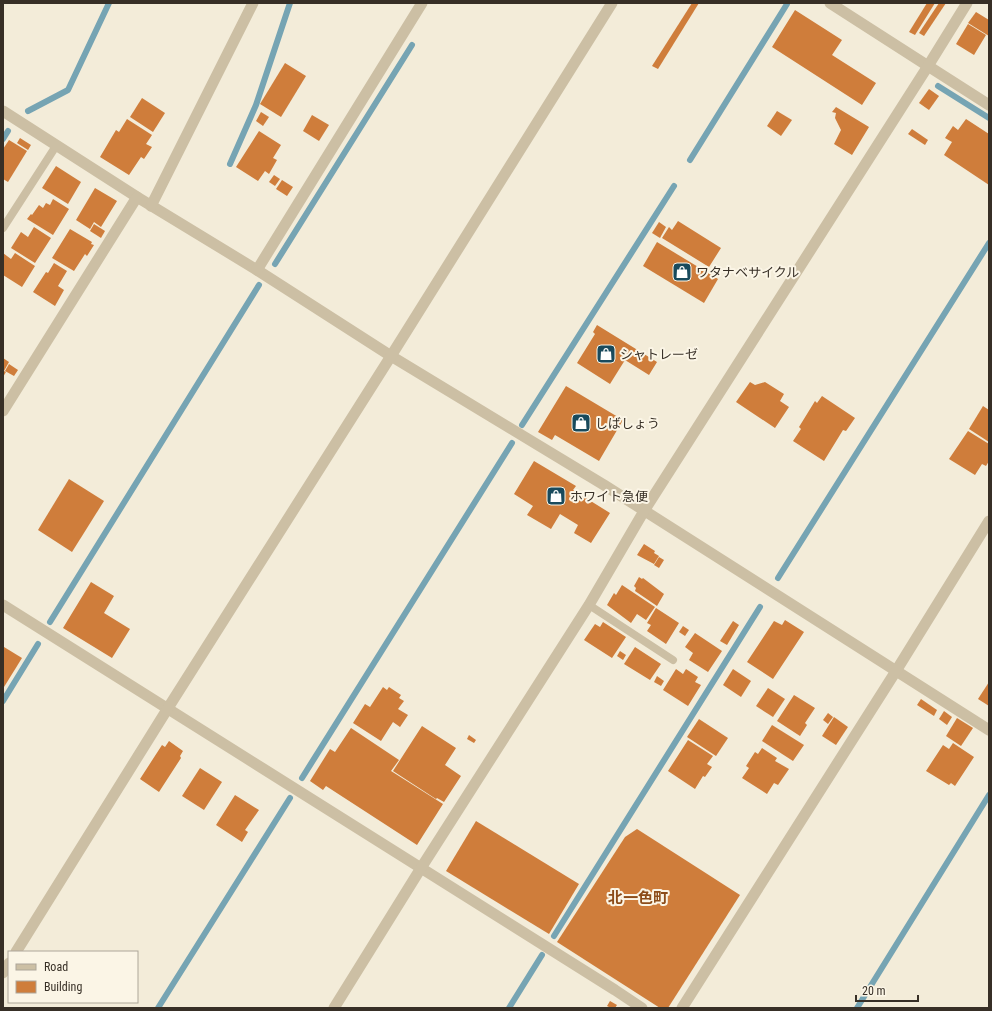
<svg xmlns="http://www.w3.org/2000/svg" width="992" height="1011" font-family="'Roboto Condensed','Noto Sans JP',sans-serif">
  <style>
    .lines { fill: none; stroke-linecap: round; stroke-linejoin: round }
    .stream { stroke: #76a4b3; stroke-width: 6 }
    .building { fill: #cf7d3b }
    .service { stroke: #ccbfa4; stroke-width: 8 }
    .minor { stroke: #ccbfa4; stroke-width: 11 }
    .tertiary { stroke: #ccbfa4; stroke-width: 11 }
    .labels { text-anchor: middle; stroke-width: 4; stroke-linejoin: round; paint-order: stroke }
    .poi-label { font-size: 13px; fill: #372f26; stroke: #fbf5e6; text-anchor: start }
    .quarter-label { font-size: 15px; font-weight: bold; fill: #8c4c19; stroke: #fbf5e6 }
  </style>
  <rect width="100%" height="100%" fill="#f3ecd9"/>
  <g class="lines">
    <!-- stream -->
    <g class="stream">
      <path d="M938 86 989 118"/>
      <path d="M28 111 68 90 109 3"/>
      <path d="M3 139 8 131"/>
      <path d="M690 160 787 4"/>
      <path d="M230 164 256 105 290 3"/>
      <path d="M275 264 412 45"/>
      <path d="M522 425 674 186"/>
      <path d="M778 578 989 243"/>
      <path d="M50 622 259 285"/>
      <path d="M3 701 38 644"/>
      <path d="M302 778 512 443"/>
      <path d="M554 936 760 607"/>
      <path d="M158 1008 290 798"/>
      <path d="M509 1008 542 955"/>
      <path d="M857 1008 989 795"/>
    </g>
  </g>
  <!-- building -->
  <g class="building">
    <path d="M692 3H699L658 69 652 66Z"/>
    <path d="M927 3H935L915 35 909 32Z"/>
    <path d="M939 3H946L924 36 919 33Z"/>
    <path d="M795 10 842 40 832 55 876 83 862 105 772 47Z"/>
    <path d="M976 12 989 20V36L968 23Z"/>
    <path d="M968 24 986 35 974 55 956 44Z"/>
    <path d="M285 63 306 76 281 117 260 104Z"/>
    <path d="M929 89 939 96 929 110 919 103Z"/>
    <path d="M142 98 165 113 153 132 130 117Z"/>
    <path d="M836 107 869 127 852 155 834 144 841 130 835 118 836 113 832 112Z"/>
    <path d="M777 111 792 120 781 136 767 126Z"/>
    <path d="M261 112 269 117 263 126 256 121Z"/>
    <path d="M312 115 329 125 319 141 303 131Z"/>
    <path d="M127 119 152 135 146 144 152 147 144 159 141 157 129 175 100 157 116 130 119 132Z"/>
    <path d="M966 119 989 134V185L944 155 952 142 945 138 953 126 958 130Z"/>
    <path d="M912 129 928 140 925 145 908 134Z"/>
    <path d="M259 131 281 145 273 158 277 160 269 174 265 171 258 181 236 167Z"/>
    <path d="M20 138 31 145 28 150 17 143Z"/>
    <path d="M9 140 27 151 8 182 3 179V149Z"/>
    <path d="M56 166 81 182 68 204 42 188Z"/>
    <path d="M274 175 280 179 275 186 269 182Z"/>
    <path d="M282 180 293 187 287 196 276 189Z"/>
    <path d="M95 188 117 201 101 227 94 222 90 229 76 220Z"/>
    <path d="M53 199 69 209 53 235 27 219 31 214 32 215 39 205 43 208 46 203 50 205Z"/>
    <path d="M678 221 721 248 709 267 662 238 669 227 672 230Z"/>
    <path d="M659 222 666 227 660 238 652 233Z"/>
    <path d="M94 224 105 231 101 238 90 231Z"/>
    <path d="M34 227 51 238 35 263 11 248 21 232 28 237Z"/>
    <path d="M70 229 92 242 91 244 94 245 87 256 85 254 74 271 52 258Z"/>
    <path d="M657 242 718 279 704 303 643 266Z"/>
    <path d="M3 253 11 259 15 253 35 266 22 287 3 275Z"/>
    <path d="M54 263 67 271 58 286 64 290 55 306 33 292 46 272 48 273Z"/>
    <path d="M597 325 657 362 649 375 625 360 610 384 577 363 595 334 593 332Z"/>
    <path d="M3 358 9 362 4 371 6 372 3 377Z"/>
    <path d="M9 364 18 370 14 376 5 371Z"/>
    <path d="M750 382 755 385 765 382 784 394 780 401 789 407 775 428 736 402Z"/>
    <path d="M566 386 623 420 599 461 555 435 552 440 538 432Z"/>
    <path d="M822 396 855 418 846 431 843 430 824 461 793 441 801 429 799 427 815 401 817 403Z"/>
    <path d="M983 406 989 410V442L969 429Z"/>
    <path d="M968 431 989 444V461L986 466 982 464 975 475 949 459Z"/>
    <path d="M534 461 576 486 573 490 610 513 591 543 574 533 578 525 560 514 551 529 527 515 533 506 514 494Z"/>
    <path d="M69 479 104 501 72 552 38 530Z"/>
    <path d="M644 544 655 551 654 553 659 556 654 564 637 555Z"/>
    <path d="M659 557 664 560 659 568 654 565Z"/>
    <path d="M639 577 642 579 643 578 664 594 657 606 635 591 636 588 634 586Z"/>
    <path d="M91 582 114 596 104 613 130 629 112 658 63 628Z"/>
    <path d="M622 585 655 607 646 620 637 614 631 623 607 605 614 593 616 595Z"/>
    <path d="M656 608 679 623 666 644 647 631 651 625 647 623Z"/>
    <path d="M785 620 804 632 773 679 747 662 774 621 782 625Z"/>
    <path d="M733 621 739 625 727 645 720 641Z"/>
    <path d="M603 622 626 637 612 658 584 640 595 624 600 627Z"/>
    <path d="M683 626 689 630 685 636 679 632Z"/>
    <path d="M695 633 722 651 708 672 689 660 693 653 685 647Z"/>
    <path d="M4 647 22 658 4 687 3 649Z"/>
    <path d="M635 647 661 664 650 680 624 664Z"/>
    <path d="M620 651 626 655 623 660 617 656Z"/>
    <path d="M676 669 683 674 686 669 698 677 695 682 701 685 688 706 663 690Z"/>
    <path d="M733 669 751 681 741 697 723 685Z"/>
    <path d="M657 676 664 681 661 686 654 682Z"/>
    <path d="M989 682V706L978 699Z"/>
    <path d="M383 687 387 690 389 687 401 695 399 698 404 701 398 709 408 715 400 727 393 722 381 741 353 723 365 704 370 707Z"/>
    <path d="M768 688 785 699 773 717 756 706Z"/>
    <path d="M794 695 815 708 805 723 807 725 800 736 777 721Z"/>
    <path d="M921 699 937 710 934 716 917 705Z"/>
    <path d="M944 711 952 717 947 725 939 719Z"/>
    <path d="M828 713 833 717 828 724 823 720Z"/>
    <path d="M834 717 848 727 836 745 822 736Z"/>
    <path d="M957 718 973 728 961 746 946 736Z"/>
    <path d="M699 719 728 738 716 756 687 737Z"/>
    <path d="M772 725 804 745 793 761 762 741Z"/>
    <path d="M422 726 456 748 445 765 461 776 444 802 437 798 436 799 393 771Z"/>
    <path d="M351 728 399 760 391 771 443 804 417 845 326 786 323 790 310 781 330 749 335 752Z"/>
    <path d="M469 735 476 740 474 743 467 739Z"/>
    <path d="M688 740 713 756 707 764 712 767 705 777 703 776 695 789 668 771Z"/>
    <path d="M169 741 183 751 180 756 181 758 159 792 140 779 162 745 165 747Z"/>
    <path d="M953 743 974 757 955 786 951 783 949 785 926 771 943 745 949 749Z"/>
    <path d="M762 748 777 758 775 761 789 769 778 785 774 783 767 794 742 778 749 768 746 766 755 752 758 754Z"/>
    <path d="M200 768 222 782 204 810 182 796Z"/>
    <path d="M235 795 259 810 245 830 248 832 242 842 216 825Z"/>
    <path d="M476 821 579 884 549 934 446 871Z"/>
    <path d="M637 829 740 895 668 1008H660L557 942 625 837Z"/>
    <path d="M610 1001 617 1005 615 1008H611L607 1006Z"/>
  </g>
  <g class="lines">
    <!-- service -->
    <g class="service">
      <path d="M3 228 56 146"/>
      <path d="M589 605 673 660"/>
    </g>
    <!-- minor -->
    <g class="minor">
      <path d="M928 66 989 105"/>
      <path d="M3 111 137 197 257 270 391 356 604 485 989 730"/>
      <path d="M151 206 253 3"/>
      <path d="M257 270 422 3"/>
      <path d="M3 411 137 197"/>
      <path d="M3 605 615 990 642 1008"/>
      <path d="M16 952 168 708 391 356 612 3"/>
      <path d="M3 973 9 963"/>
      <path d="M682 1008 896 671 989 521"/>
    </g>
    <!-- tertiary -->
    <g class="tertiary">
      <path d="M830 3 928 66"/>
      <path d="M334 1008 421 868 589 605 644 511 928 66 967 3"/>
    </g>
  </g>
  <!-- icons -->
  <defs>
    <g id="shop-square" transform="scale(1)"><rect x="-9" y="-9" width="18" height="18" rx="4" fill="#194a5c" stroke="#fbf5e6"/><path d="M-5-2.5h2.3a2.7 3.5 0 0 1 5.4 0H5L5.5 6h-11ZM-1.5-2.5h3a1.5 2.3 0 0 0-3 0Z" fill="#fff"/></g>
  </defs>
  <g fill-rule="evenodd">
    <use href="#shop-square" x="682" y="272"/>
    <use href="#shop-square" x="606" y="354"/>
    <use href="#shop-square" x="581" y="423"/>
    <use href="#shop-square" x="556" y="496"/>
  </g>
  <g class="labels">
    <!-- poi labels -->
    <g class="poi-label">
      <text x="696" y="277">ワタナベサイクル</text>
      <text x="620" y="359">シャトレーゼ</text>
      <text x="595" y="428">しばしょう</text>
      <text x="570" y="501">ホワイト急便</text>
    </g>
    <!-- quarter labels -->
    <g class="quarter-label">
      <text x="638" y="903">北一色町</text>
    </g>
  </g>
  <!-- border -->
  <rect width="992" height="1011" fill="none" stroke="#372f26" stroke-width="8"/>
  <!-- legend -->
  <rect x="8" y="951" width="130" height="52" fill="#fbf5e6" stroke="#ada699"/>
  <rect x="16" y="964" width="20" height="6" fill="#ccbfa4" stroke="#ada699"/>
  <text x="44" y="971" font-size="12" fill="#372f26">Road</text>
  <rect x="16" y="981" width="20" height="12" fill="#cf7d3b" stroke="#ada699"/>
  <text x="44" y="991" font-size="12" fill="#372f26">Building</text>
  <!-- scale -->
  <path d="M856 995v6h62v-6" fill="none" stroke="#372f26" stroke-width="2"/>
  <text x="862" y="995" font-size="12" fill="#372f26" stroke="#fbf5e6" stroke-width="3" paint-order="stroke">20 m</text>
</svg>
